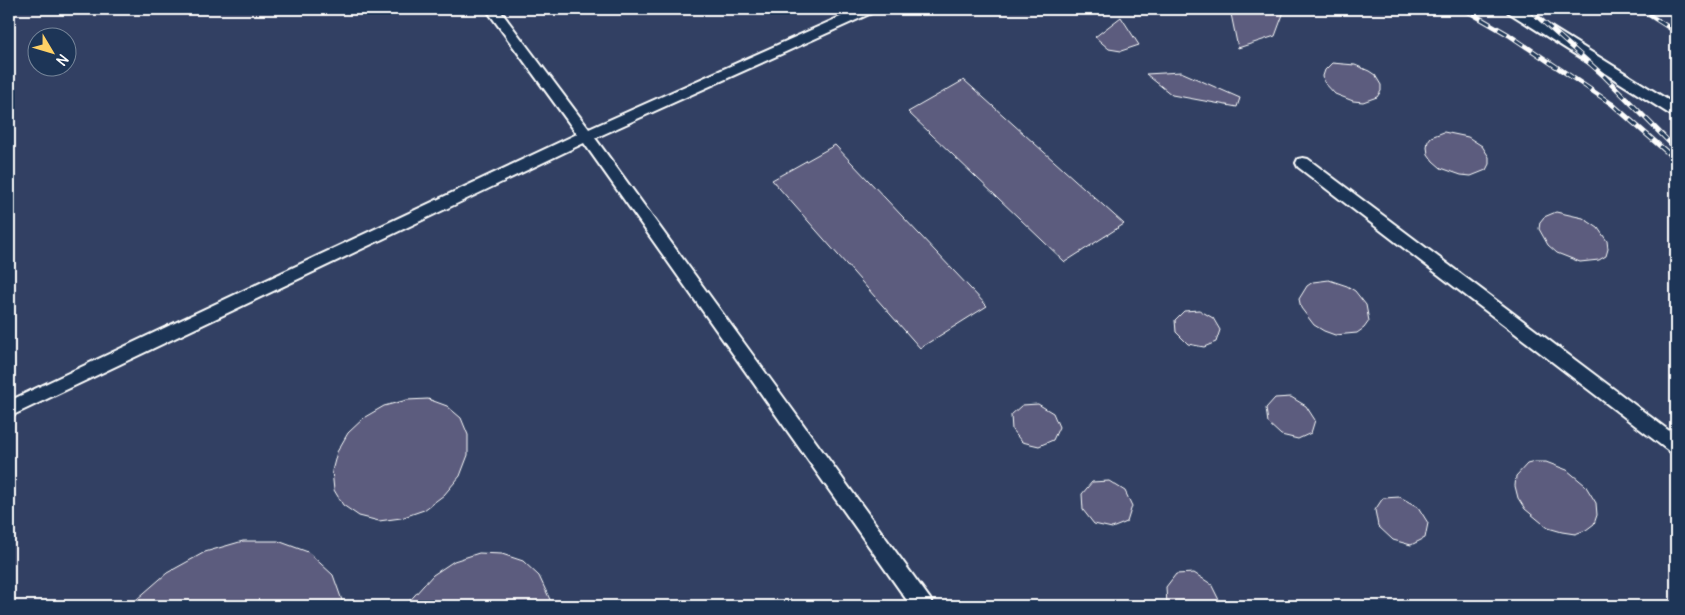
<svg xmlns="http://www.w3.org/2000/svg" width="1685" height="615" font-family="Delius,sans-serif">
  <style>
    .built { fill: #304163; fill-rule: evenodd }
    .building { fill: #5c5c7e; stroke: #fff }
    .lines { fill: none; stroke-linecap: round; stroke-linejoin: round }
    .lane-casing { stroke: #fff; stroke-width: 4 }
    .lane { fill: #1d3557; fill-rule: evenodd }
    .rail-casing { stroke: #fff; stroke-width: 5 }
    .rail { stroke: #1d3557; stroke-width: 3; stroke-dasharray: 10; stroke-linecap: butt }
  </style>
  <rect width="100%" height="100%" fill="#1d3557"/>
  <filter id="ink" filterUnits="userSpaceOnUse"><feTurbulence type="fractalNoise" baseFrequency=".02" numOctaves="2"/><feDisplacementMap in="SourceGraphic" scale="10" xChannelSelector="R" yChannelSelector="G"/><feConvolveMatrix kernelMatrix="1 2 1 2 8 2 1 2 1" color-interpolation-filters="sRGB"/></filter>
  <g filter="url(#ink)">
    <!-- built -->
    <path class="built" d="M9 9H1676V606H9ZM38 38H68V68H38Z"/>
    <!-- building -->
    <g class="building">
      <path d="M1230 9H1285L1275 36 1238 48Z"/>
      <path d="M1121 17 1139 45 1121 51 1109 49 1095 37Z"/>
      <path d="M1332 63 1355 65 1369 71 1375 75 1381 85V91L1377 97 1363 102 1353 101 1335 94 1324 82 1323 76 1325 70Z"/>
      <path d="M1181 72 1240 98 1237 107 1172 95 1146 74Z"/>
      <path d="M964 80 1124 224 1065 262 908 112Z"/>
      <path d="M1444 132 1468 137 1482 146 1489 157V164L1486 170 1471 176 1461 175 1441 168 1433 161 1428 154 1427 147 1428 141 1431 137Z"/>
      <path d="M835 145 987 306 920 348 772 180Z"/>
      <path d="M1556 212 1583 218 1598 228 1607 241 1608 249 1606 256 1599 260 1580 262 1557 253 1548 245 1539 229 1540 222 1544 217Z"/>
      <path d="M1329 280 1347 286 1355 291 1366 305 1369 321 1364 328 1357 333 1335 335 1324 331 1314 325 1301 308 1299 299 1307 286 1313 282Z"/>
      <path d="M1199 310 1213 318 1220 330 1216 342 1204 347 1188 344 1176 332 1175 320 1184 311Z"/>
      <path d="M1291 397 1306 406 1315 420 1311 433 1298 439 1281 435 1268 423 1266 408 1275 398Z"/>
      <path d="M428 399 447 406 461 418 468 435V455L460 476 444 495 424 510 401 518 379 521 359 516 343 505 334 490 332 471 337 452 348 433 365 417 384 406 407 400Z"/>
      <path d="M1038 404 1053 413 1059 427 1053 440 1039 446 1022 442 1012 430 1011 415 1022 405Z"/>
      <path d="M1535 462H1546L1567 470 1585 485 1596 503 1597 515 1594 524 1586 530 1575 534 1562 532 1548 528 1525 509 1518 498 1515 486 1516 476 1527 464Z"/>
      <path d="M1109 481 1125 491 1132 506 1127 522 1112 528 1094 524 1083 510 1082 494 1092 482Z"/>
      <path d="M1400 497 1418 507 1428 523 1425 538 1411 545 1393 540 1378 526 1375 510 1383 498Z"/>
      <path d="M243 541H278L308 552 333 575 344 606H129L167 573 205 552Z"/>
      <path d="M479 553 502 554 523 561 539 576 553 606H405L433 575 454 561Z"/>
      <path d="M1194 573 1211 584 1222 606H1167L1166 587 1176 574Z"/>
    </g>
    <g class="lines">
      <!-- lane casing -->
      <g class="lane-casing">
        <g id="lane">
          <path d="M486 9H499L589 129 858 9H875L874 12 595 138 930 599 933 606H911L584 143 9 417V401L577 134Z"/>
          <path d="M1507 9H1522L1676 105V116L1671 115 1508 12Z"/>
          <path d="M1303 158 1308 159 1676 436V454L1670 452 1298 167 1296 163 1298 159Z"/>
        </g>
      </g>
      <!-- lane -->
      <use href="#lane" class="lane"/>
      <!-- rail casing -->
      <g class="rail-casing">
        <g id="rail">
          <path d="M1464 9 1509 35 1612 104 1676 160"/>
          <path d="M1529 9 1605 77 1676 149"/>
          <path d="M1640 9 1676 32"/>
        </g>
      </g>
      <!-- rail -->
      <use href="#rail" class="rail"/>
    </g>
  </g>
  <!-- margin -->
  <rect width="1685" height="615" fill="none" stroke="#1d3557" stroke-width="30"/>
  <rect x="15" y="15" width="1655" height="585" fill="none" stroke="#fff" stroke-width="2" filter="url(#ink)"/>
  <!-- north arrow -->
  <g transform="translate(52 52) rotate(128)"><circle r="24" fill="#1d3557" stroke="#77869a"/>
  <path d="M0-4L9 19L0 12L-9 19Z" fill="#ffd166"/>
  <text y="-8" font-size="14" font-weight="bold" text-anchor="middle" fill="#ffffff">N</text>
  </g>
</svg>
